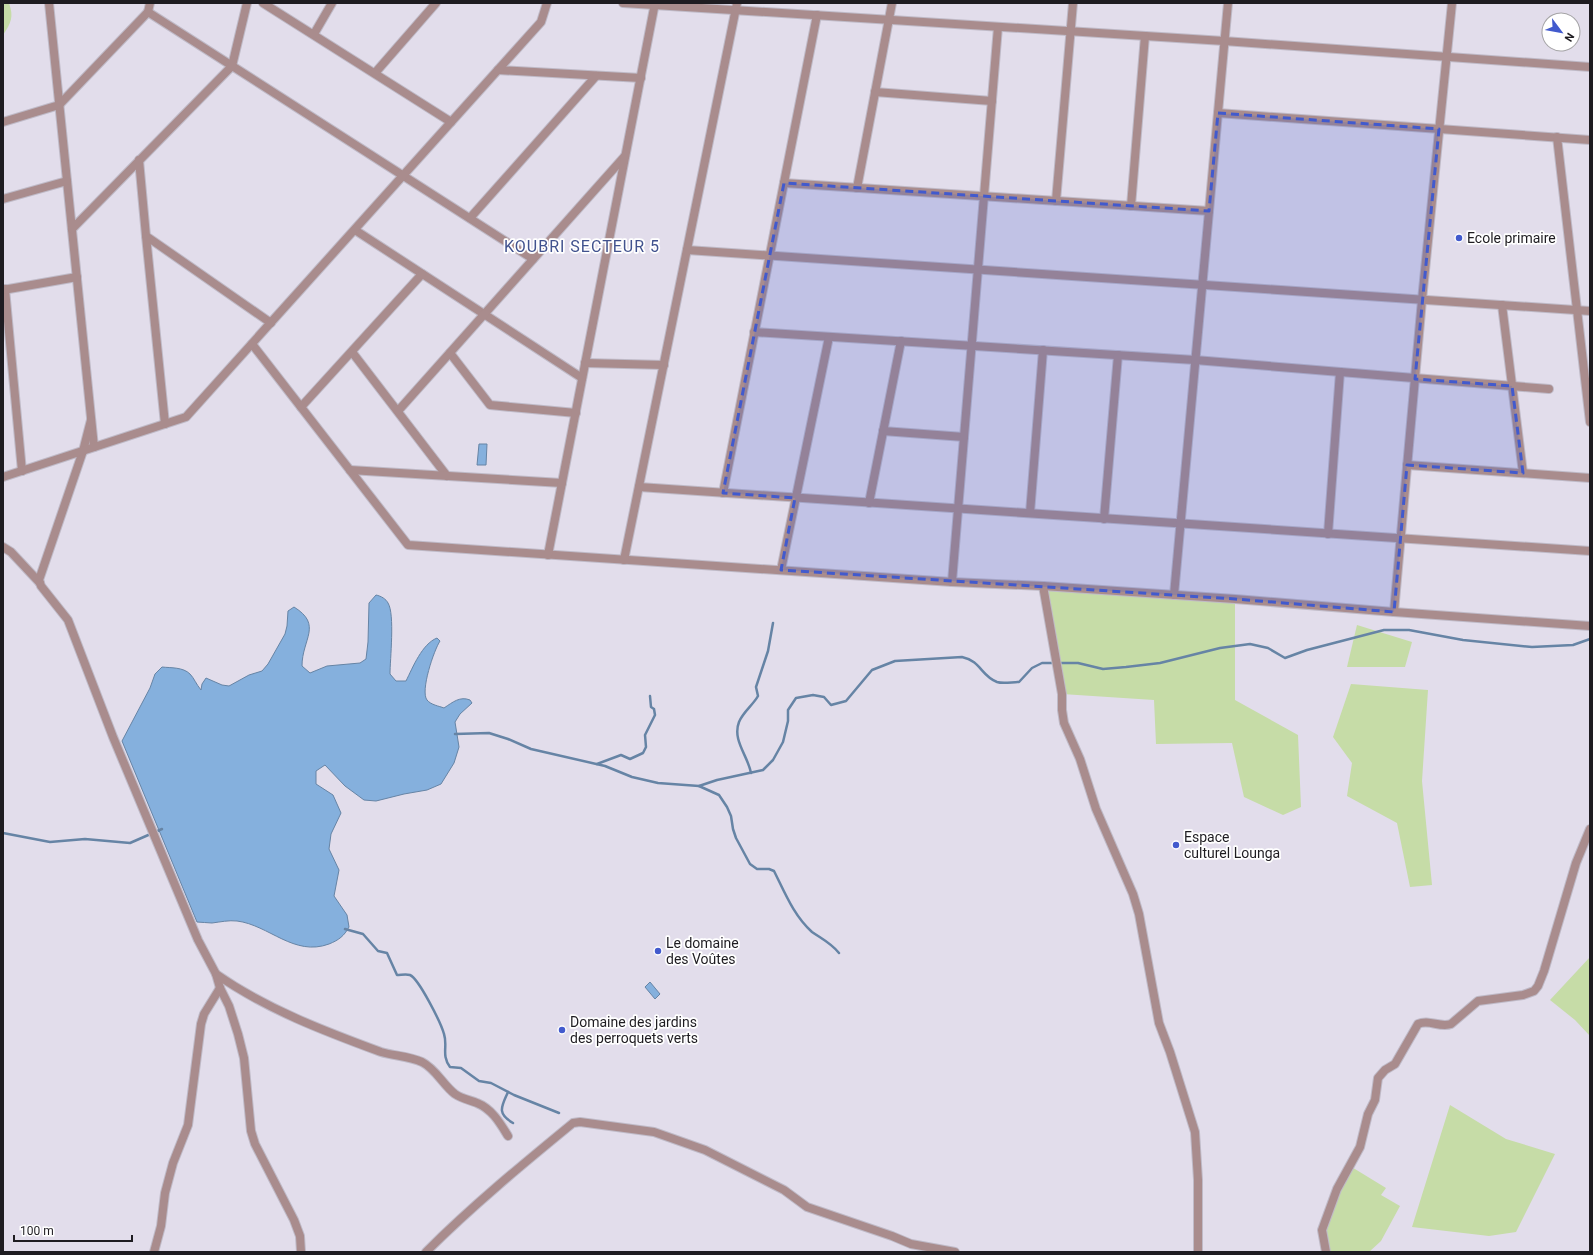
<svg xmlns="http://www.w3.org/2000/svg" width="1593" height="1255" font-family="Roboto,sans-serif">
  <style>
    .green { fill: #c6dca7 }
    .water { fill: #85b0dd; stroke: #6684a5 }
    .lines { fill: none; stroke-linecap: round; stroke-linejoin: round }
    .stream { stroke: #6684a5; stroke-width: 2.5 }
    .street-casing { stroke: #bfbac7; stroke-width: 10 }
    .street { stroke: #a98c8d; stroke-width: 8 }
    .marked { fill: #425acd; fill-opacity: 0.2; stroke: #425acd; stroke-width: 3; stroke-dasharray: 8 5; stroke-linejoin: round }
    .poi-dot { fill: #425acd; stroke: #fff; stroke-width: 1.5 }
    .labels { text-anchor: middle; stroke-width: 3.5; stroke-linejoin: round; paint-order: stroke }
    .poi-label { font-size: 14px; fill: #1e1c21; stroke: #fff; text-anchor: start }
    .quarter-label { font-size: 16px; letter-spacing: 1px; fill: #41528e; stroke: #fff }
  </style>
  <rect width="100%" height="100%" fill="#e2ddeb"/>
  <!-- green -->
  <g class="green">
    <path d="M3 3H9C14 17 11 23 3 35Z"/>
    <path d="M1043 586 1235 599V700L1298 735 1301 807 1283 815 1244 797 1232 743 1156 744 1154 700 1062 694Z"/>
    <path d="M1357 625 1412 642 1405 667H1347Z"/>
    <path d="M1351 684 1428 690 1422 781 1432 885 1410 887 1397 823 1347 796 1352 763 1333 737Z"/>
    <path d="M1590 957V1036L1575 1020 1550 1000Z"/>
    <path d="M1450 1105 1506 1139 1555 1154 1516 1232 1489 1236 1412 1227Z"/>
    <path d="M1350 1166 1386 1188 1381 1195 1400 1206 1381 1241 1369 1252H1326L1322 1230Z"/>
  </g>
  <!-- water -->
  <g class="water">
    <path d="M479 444H487L486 465H477Z"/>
    <path d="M376 595C381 596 386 599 388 603 395 614 390 660 390 674L396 681H406C413 667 422 644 437 638L440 641C434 650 420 691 427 700 431 705 439 706 444 708 453 702 460 696 470 700L472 703 460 714 455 722 459 747 454 763 441 784 427 790 404 794 376 801 364 800 345 786 325 765 316 771V784L333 795 341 813 331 834 329 849 339 870 334 896 347 915 349 927C344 936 339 940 329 944 294 957 269 925 237 921 229 920 220 922 212 923 207 923 202 922 197 922L122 741 150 688 155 674 162 667C171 668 183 667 190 674 194 678 196 684 201 690L202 684 206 678 222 685 229 686 249 675 262 671 268 664 285 634 287 626 288 611 294 607C323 625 302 639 302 666L310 673 327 666 360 663 366 659 368 642 369 603Z"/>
    <path d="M650 982 660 994 655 999 645 987Z"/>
  </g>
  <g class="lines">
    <!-- stream -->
    <g class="stream">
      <path d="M455 734 489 733 508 739 531 749 605 766 632 777 658 783 699 786 717 780 763 770 773 760 783 742 788 721V710L796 698 813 695 824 697 831 705 846 701 872 670 895 661 962 657C981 661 981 676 997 682 1003 684 1012 682 1019 682L1032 668 1042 663H1078L1103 669 1126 667 1160 663 1220 648 1250 644 1268 648 1285 658 1307 650 1384 630H1409L1463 640 1532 647 1573 645 1590 639"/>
      <path d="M597 764 621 755 630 759 643 753 646 747 645 735 655 715 654 709 651 707 650 696"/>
      <path d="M751 773C748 756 732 740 739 722 743 712 753 705 758 696L756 687 768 651 773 623"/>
      <path d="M699 786 719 795 727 807 731 816 733 829 736 838 750 864 757 869H769L774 871C785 893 794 916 812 932 822 939 831 943 839 953"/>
      <path d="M3 833 50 842 85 839 130 843 162 829"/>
      <path d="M345 929 363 934 378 951 387 953 397 975C401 975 406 974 410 975 419 979 441 1023 444 1034 448 1046 441 1055 450 1067L461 1068 479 1081 491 1083 514 1095 559 1113"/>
      <path d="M508 1092C502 1106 496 1113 513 1123"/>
    </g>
    <!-- street casing -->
    <g class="street-casing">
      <g id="street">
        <path d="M49 3 94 447"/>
        <path d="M263 3 451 122"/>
        <path d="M623 3 1224 41 1590 67"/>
        <path d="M148 12 533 259"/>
        <path d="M314 34 332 3"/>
        <path d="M498 70 641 78"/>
        <path d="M375 73 436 3"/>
        <path d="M875 92 992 101"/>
        <path d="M1218 113 1590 140"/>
        <path d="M3 122 59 105 148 12 150 3"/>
        <path d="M1557 137 1590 422"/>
        <path d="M139 160 146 236 271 323"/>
        <path d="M784 183 1209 211"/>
        <path d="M857 188 892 3"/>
        <path d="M3 199 67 181"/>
        <path d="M1056 201 1073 3"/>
        <path d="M1131 206 1145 36"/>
        <path d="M470 218 596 76"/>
        <path d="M72 229 232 66 247 3"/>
        <path d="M355 230 582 378"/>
        <path d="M146 236 165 424"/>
        <path d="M687 250 1590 311"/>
        <path d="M5 289 22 471"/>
        <path d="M3 290 77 277"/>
        <path d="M1502 305 1523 473"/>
        <path d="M754 332 1195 360 1549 389"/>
        <path d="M252 344 408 545 952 582 1043 586 1235 599 1394 612 1590 626"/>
        <path d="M352 352 447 476"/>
        <path d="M450 353 490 405 576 413"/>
        <path d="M585 363 664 365"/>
        <path d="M301 407 422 274"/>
        <path d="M398 411 625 156"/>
        <path d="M91 420 83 451 39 580 41 586 68 620 113 737 198 940 216 974 220 988 229 1006 238 1034 244 1058 251 1131 255 1144 294 1220 300 1236 301 1252"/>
        <path d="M883 431 964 437"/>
        <path d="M1407 465 1590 478"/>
        <path d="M350 470 562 483"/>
        <path d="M3 477 186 417 541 22 547 3"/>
        <path d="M639 487 1590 551"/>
        <path d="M723 493 817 15"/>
        <path d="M869 503 901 341"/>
        <path d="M1030 513 1043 350"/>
        <path d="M1104 519 1118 355"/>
        <path d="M1328 534 1340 372"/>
        <path d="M3 547 11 552 40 583"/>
        <path d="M548 555 655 3"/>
        <path d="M624 560 737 3"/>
        <path d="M781 570 829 337"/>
        <path d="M952 582 998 27"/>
        <path d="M1043 586 1062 694V710L1064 723 1080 759 1096 809 1133 894 1139 914 1159 1023 1170 1052 1195 1132 1198 1180V1252"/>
        <path d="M1174 595 1228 3"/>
        <path d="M1394 612 1422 300 1452 3"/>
        <path d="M216 974C266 1009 324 1031 381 1052 394 1056 409 1056 422 1062 436 1069 443 1085 455 1094 462 1099 470 1100 477 1103 492 1109 500 1123 508 1136"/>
        <path d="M154 1252 161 1226 165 1193 173 1163 188 1125 201 1024 204 1014 220 988"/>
        <path d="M426 1252C472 1206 523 1164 573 1123L580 1122 654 1132 705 1150 784 1190 807 1207 892 1236 911 1244 955 1252"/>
        <path d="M1326 1252 1322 1230 1337 1189 1360 1147 1368 1114 1375 1100 1378 1078 1385 1070 1395 1064 1418 1024C1429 1019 1440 1028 1451 1024L1478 1001 1523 995 1534 991 1538 986 1544 971 1576 863 1590 829"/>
      </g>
    </g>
    <!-- street -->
    <use href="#street" class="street"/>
  </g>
  <!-- marked area -->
  <path class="marked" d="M1218 113 1439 129 1415 379 1512 386 1523 473 1407 465 1394 612 1235 599 781 570 795 498 723 493 784 183 1209 211Z"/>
  <!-- markers -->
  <g class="poi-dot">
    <circle cx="1459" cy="238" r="4"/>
    <circle cx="1176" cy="845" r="4"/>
    <circle cx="658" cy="951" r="4"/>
    <circle cx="562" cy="1030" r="4"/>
  </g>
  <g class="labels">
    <!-- poi labels -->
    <g class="poi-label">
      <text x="1467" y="243">Ecole primaire</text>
      <text x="1184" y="842">Espace<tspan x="1184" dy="16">culturel Lounga</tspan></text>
      <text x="666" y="948">Le domaine<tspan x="666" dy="16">des Voûtes</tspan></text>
      <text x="570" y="1027">Domaine des jardins<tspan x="570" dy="16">des perroquets verts</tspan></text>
    </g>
    <!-- quarter labels -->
    <g class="quarter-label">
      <text x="582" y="252">KOUBRI SECTEUR 5</text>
    </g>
  </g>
  <!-- border -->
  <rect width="1593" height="1255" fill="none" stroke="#1e1c21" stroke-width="8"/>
  <!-- north arrow -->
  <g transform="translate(1561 32) rotate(122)"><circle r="19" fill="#ffffff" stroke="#a5a4a6"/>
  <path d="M0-3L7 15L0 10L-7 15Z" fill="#425acd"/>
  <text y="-6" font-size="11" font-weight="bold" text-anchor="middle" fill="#1e1c21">N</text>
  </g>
  <!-- scale -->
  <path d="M14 1235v6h118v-6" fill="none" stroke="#1e1c21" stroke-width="2"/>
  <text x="20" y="1235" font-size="12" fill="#1e1c21" stroke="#ffffff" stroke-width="3" paint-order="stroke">100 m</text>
</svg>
